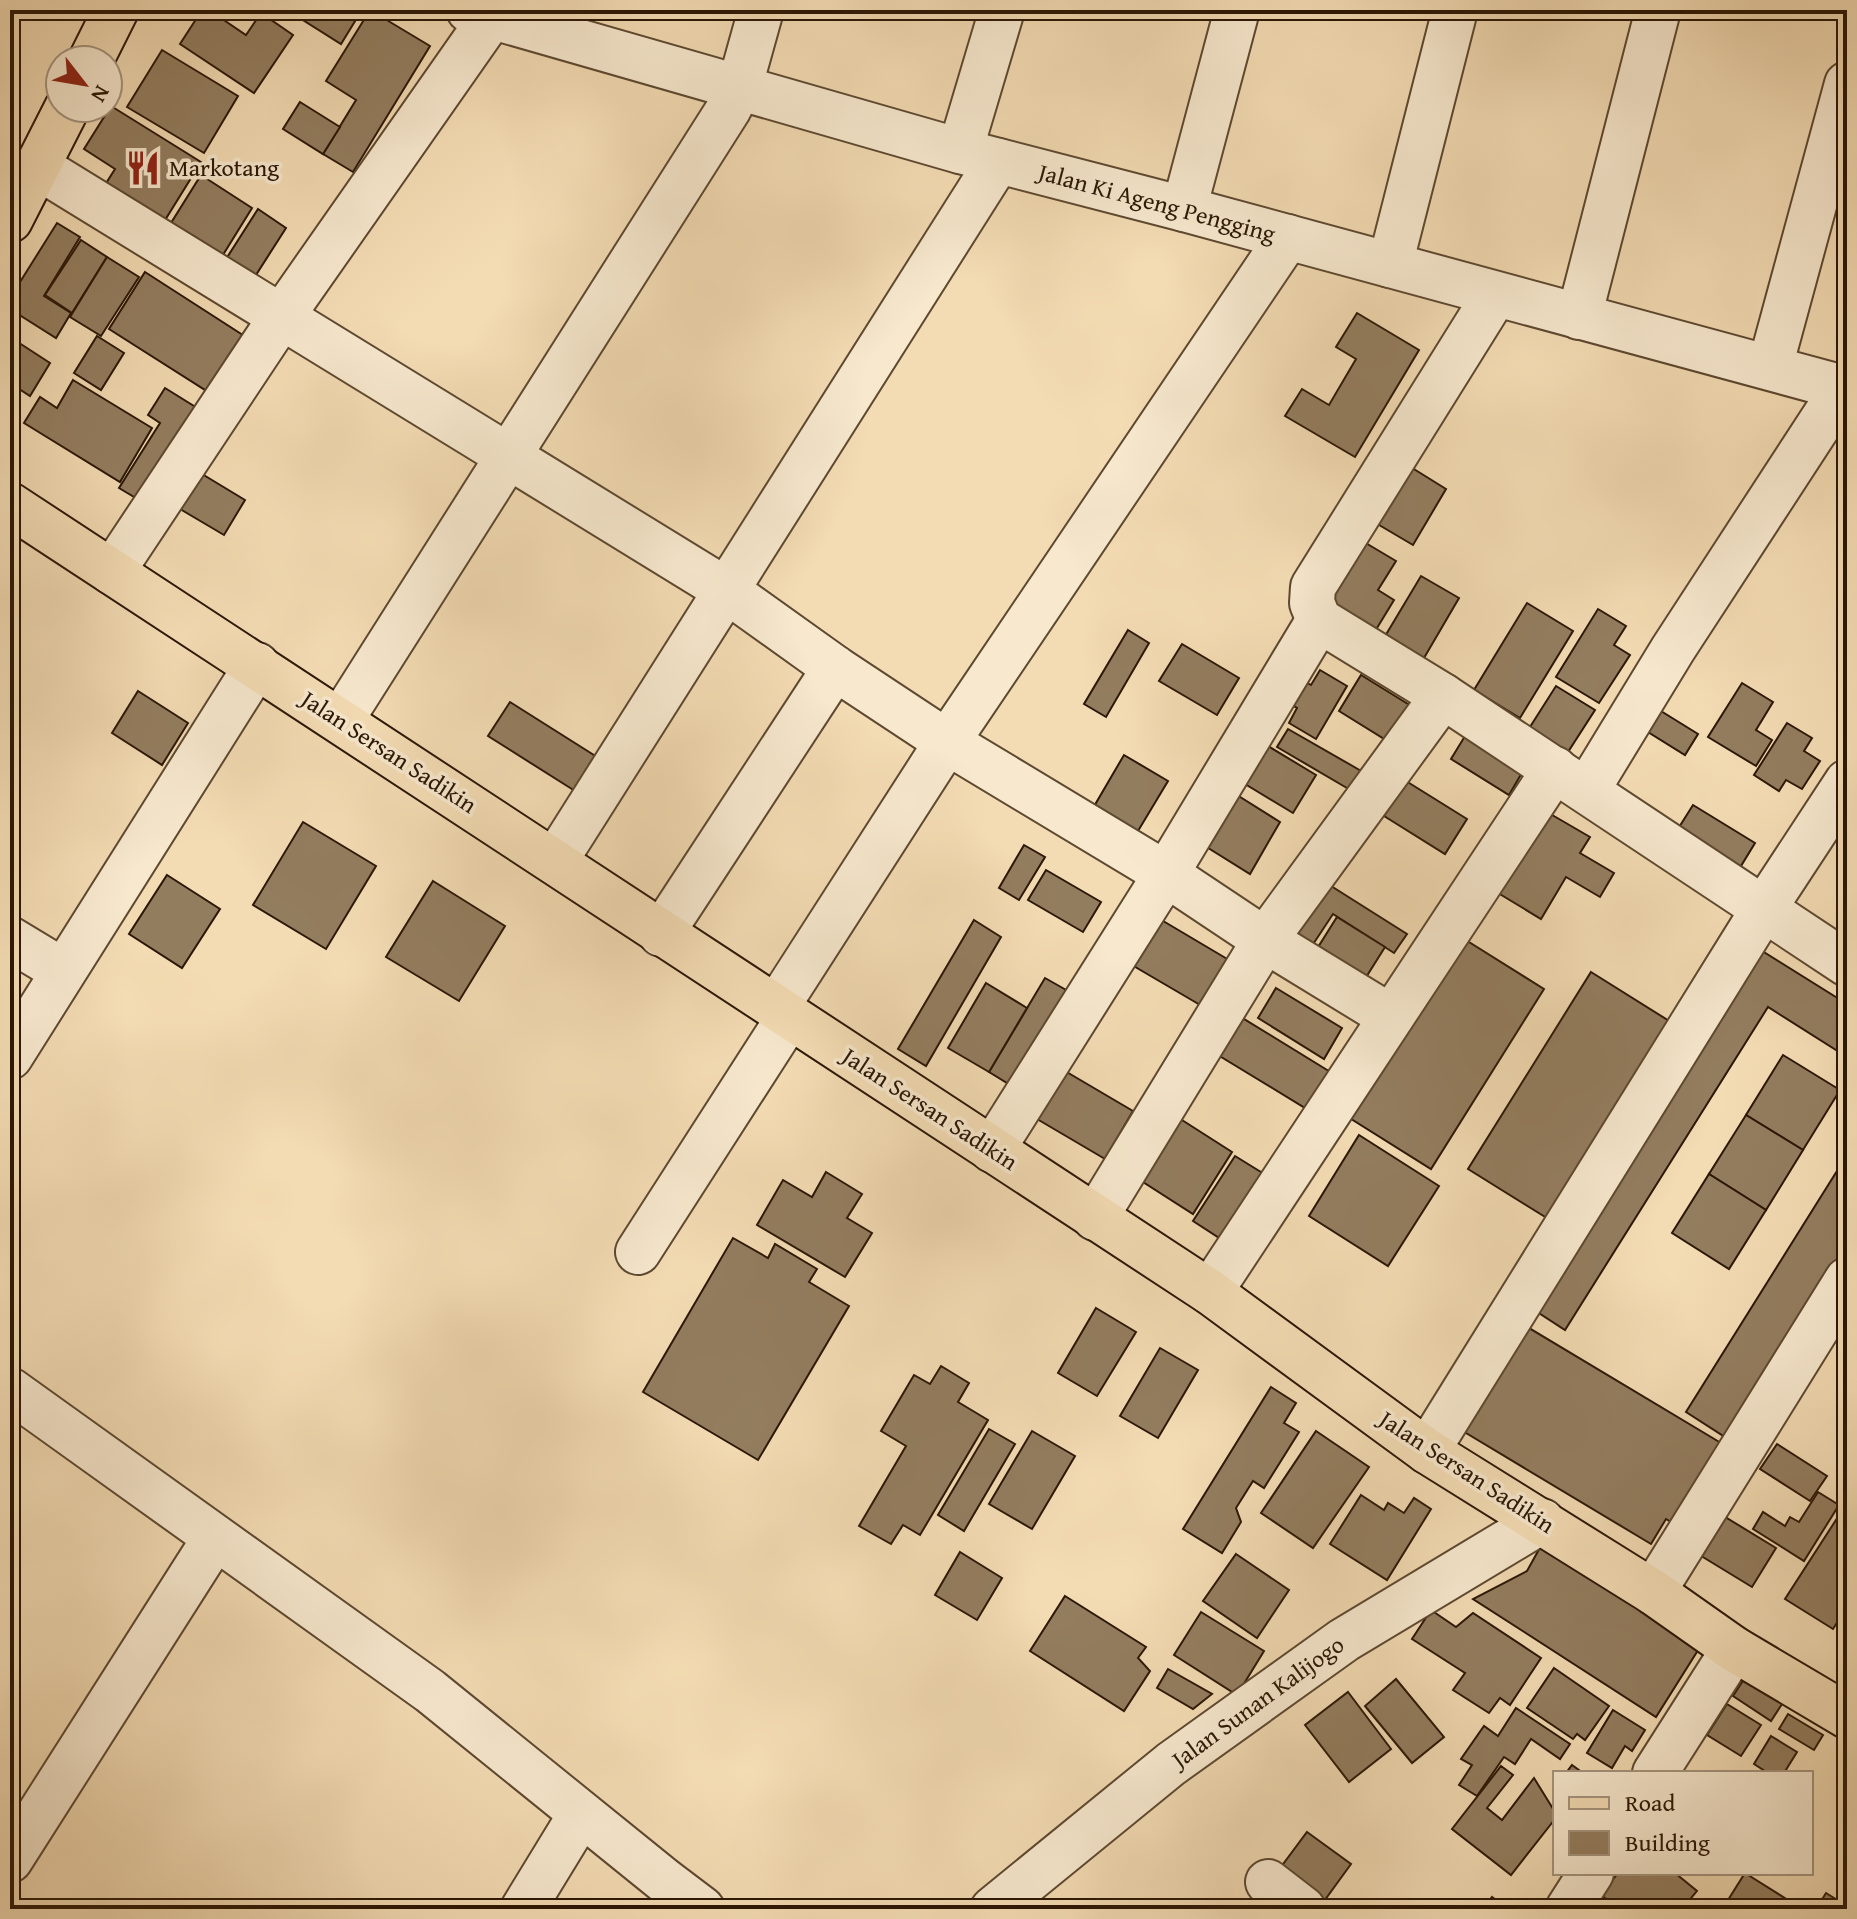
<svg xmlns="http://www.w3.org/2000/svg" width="1857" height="1919" font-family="'Gentium Book Plus',serif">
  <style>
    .building { fill: #937d5f; stroke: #2b1705; stroke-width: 2 }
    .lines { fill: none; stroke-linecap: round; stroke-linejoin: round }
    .minor-casing { stroke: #5d4830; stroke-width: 48 }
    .major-casing { stroke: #2b1705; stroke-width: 48 }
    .minor { stroke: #f7e8ce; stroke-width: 44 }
    .major { stroke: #f3dbb3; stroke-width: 44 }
    .labels { text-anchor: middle; stroke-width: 7; stroke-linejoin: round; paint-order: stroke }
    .poi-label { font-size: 24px; fill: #2b1705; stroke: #f7e8ce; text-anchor: start }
    .street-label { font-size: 24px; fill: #2b1705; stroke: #f7e8ce }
  </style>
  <rect width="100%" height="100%" fill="#f3dbb3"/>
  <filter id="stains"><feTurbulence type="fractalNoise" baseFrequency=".0025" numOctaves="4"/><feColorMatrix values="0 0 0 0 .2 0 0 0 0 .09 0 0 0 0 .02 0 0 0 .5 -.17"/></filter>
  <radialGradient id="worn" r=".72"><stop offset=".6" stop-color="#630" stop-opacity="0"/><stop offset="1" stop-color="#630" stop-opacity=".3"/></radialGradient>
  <!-- building -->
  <g class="building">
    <path d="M10 10H23L10 30Z"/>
    <path d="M56 10H79L72 20Z"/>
    <path d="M202 10H209L246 35 261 13 293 35 254 93 180 44Z"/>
    <path d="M287 10H356L360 13 341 44Z"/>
    <path d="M370 10 430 46 353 172 323 154 356 100 326 81Z"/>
    <path d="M162 50 238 96 204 153 127 107Z"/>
    <path d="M300 102 340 127 323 154 283 129Z"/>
    <path d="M111 106 201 162 157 233 98 196 115 169 84 149Z"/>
    <path d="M201 175 252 208 213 271 161 239Z"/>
    <path d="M258 209 286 228 247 289 219 270Z"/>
    <path d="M57 223 80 237 44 296 71 313 56 338 10 309V298Z"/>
    <path d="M81 240 107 257 72 313 45 295Z"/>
    <path d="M107 257 139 277 101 336 70 317Z"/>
    <path d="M145 272 249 339 213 395 109 329Z"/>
    <path d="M1357 313 1419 350 1355 457 1285 416 1302 389 1329 405 1356 359 1336 347Z"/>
    <path d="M97 336 124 353 101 390 74 373Z"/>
    <path d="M10 337 50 363 30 396 10 383Z"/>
    <path d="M73 380 152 428 120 482 24 423 40 397 57 408Z"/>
    <path d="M165 388 202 411 144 503 119 488 160 423 148 415Z"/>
    <path d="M1409 466 1446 489 1413 545 1374 522Z"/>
    <path d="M202 474 245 500 224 535 180 509Z"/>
    <path d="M1359 539 1396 561 1378 590 1394 600 1369 641 1317 609Z"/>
    <path d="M1421 576 1459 598 1417 670 1378 648Z"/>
    <path d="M1527 603 1573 631 1520 718 1474 690Z"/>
    <path d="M1598 609 1626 626 1614 645 1630 655 1599 703 1556 677Z"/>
    <path d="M1128 630 1149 643 1106 717 1084 704Z"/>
    <path d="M1182 644 1239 678 1217 715 1159 681Z"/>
    <path d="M1320 670 1347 686 1316 739 1289 723 1297 708 1290 704 1304 681 1311 685Z"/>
    <path d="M1361 675 1416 709 1394 745 1339 711Z"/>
    <path d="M1742 683 1773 702 1756 730 1772 740 1756 766 1708 737Z"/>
    <path d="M1556 686 1595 710 1559 766 1521 741Z"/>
    <path d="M138 691 188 723 162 765 112 733Z"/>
    <path d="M510 702 597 757 575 791 488 736Z"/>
    <path d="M1648 703 1698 734 1685 755 1635 724Z"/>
    <path d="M1787 723 1812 738 1804 751 1820 761 1802 789 1786 780 1779 791 1754 775Z"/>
    <path d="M1288 729 1363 772 1352 791 1277 747Z"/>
    <path d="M1465 736 1523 771 1509 795 1451 759Z"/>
    <path d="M1268 746 1316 775 1293 813 1245 784Z"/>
    <path d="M1124 755 1168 781 1132 841 1089 815Z"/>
    <path d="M1406 781 1467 819 1445 854 1384 816Z"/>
    <path d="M1237 795 1280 822 1250 874 1205 846Z"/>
    <path d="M1693 805 1755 843 1733 879 1671 840Z"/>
    <path d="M1547 812 1590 837 1580 853 1614 873 1600 897 1566 877 1541 919 1498 893Z"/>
    <path d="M303 822 376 866 326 949 253 905Z"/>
    <path d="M1024 845 1045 857 1019 900 999 888Z"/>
    <path d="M1046 870 1101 902 1083 932 1028 900Z"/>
    <path d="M167 875 220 909 182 968 129 934Z"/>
    <path d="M1320 879 1407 934 1394 953 1333 914 1304 958 1280 943Z"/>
    <path d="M433 881 505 926 459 1001 386 957Z"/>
    <path d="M1847 914V948L1833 939Z"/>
    <path d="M1153 915 1234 963 1207 1009 1125 961Z"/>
    <path d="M1337 917 1385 947 1358 990 1310 960Z"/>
    <path d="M974 920 1001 937 926 1066 898 1049Z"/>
    <path d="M1453 932 1544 989 1431 1169 1340 1112Z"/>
    <path d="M1751 944 1847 1004V1057L1768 1007 1565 1330 1525 1304Z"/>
    <path d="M1591 972 1674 1024 1550 1220 1468 1169Z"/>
    <path d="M1045 978 1068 991 1012 1086 989 1072Z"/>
    <path d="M986 983 1027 1008 989 1072 948 1048Z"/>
    <path d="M1276 988 1342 1028 1324 1059 1258 1018Z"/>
    <path d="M1231 1011 1332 1073 1310 1111 1208 1049Z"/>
    <path d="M1783 1055 1840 1090 1803 1150 1746 1115Z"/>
    <path d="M1065 1071 1133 1111 1105 1159 1037 1119Z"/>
    <path d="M1171 1113 1232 1152 1193 1214 1132 1175Z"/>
    <path d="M1746 1115 1803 1150 1766 1210 1709 1174Z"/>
    <path d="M1359 1135 1439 1186 1388 1266 1309 1216Z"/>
    <path d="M1847 1155V1243L1725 1437 1686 1412Z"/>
    <path d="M1235 1156 1269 1177 1227 1243 1193 1221Z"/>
    <path d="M826 1172 862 1194 847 1218 872 1233 845 1277 757 1225 783 1180 812 1197Z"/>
    <path d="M1709 1174 1766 1210 1729 1269 1672 1233Z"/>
    <path d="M733 1238 768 1258 775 1244 817 1269 809 1282 849 1306 758 1460 643 1392Z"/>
    <path d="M1096 1308 1136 1332 1097 1396 1058 1373Z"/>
    <path d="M1519 1322 1731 1449 1683 1529 1666 1519 1651 1544 1456 1427Z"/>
    <path d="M1160 1348 1198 1370 1158 1438 1120 1416Z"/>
    <path d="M941 1366 969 1383 958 1402 988 1420 920 1535 903 1525 891 1544 859 1526 906 1446 881 1431 914 1375 930 1384Z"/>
    <path d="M1271 1387 1296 1403 1284 1423 1299 1432 1264 1488 1253 1481 1236 1508 1241 1522 1222 1553 1183 1529Z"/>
    <path d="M989 1429 1015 1444 964 1531 938 1515Z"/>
    <path d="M1032 1431 1075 1456 1032 1529 989 1504Z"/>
    <path d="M1316 1431 1369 1467 1313 1548 1261 1513Z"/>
    <path d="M1777 1444 1827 1476 1810 1501 1760 1469Z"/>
    <path d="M1818 1492 1839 1505 1804 1561 1753 1529 1763 1512 1785 1526 1790 1517 1799 1522Z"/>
    <path d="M1361 1495 1384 1510 1388 1503 1404 1513 1414 1498 1431 1509 1387 1580 1330 1544Z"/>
    <path d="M1845 1506 1847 1507V1607L1833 1629 1785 1599Z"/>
    <path d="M1717 1512 1776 1548 1752 1587 1693 1551Z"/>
    <path d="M1542 1544 1700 1647 1656 1717 1473 1599 1527 1571Z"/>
    <path d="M960 1552 1002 1578 977 1620 935 1595Z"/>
    <path d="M1236 1554 1289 1590 1257 1638 1203 1601Z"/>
    <path d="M1065 1596 1146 1647 1138 1658 1150 1671 1124 1711 1030 1651Z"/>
    <path d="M1431 1610 1456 1627 1473 1613 1541 1658 1510 1705 1500 1698 1489 1713 1453 1690 1465 1673 1412 1639Z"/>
    <path d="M1201 1612 1264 1651 1237 1695 1174 1655Z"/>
    <path d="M1554 1668 1609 1706 1585 1740 1577 1734 1573 1739 1527 1708Z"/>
    <path d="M1168 1669 1212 1694 1193 1709 1157 1688Z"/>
    <path d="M1746 1676 1784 1701 1771 1721 1733 1696Z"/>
    <path d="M1396 1679 1444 1737 1412 1763 1365 1706Z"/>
    <path d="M1348 1692 1391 1749 1349 1782 1305 1725Z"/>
    <path d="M1727 1704 1761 1725 1741 1756 1707 1735Z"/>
    <path d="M1516 1708 1570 1744 1560 1759 1531 1739 1515 1764 1504 1757 1477 1796 1459 1785 1472 1765 1461 1759 1484 1726 1498 1736Z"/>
    <path d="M1613 1710 1645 1730 1632 1751 1625 1746 1612 1768 1587 1753Z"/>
    <path d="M1788 1714 1823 1735 1814 1750 1779 1729Z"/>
    <path d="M1771 1736 1797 1752 1784 1773H1768L1754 1764Z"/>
    <path d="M1572 1765 1583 1773H1566Z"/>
    <path d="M1501 1766 1513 1775 1487 1808 1502 1820 1534 1778 1555 1812V1819L1511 1875 1452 1829Z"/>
    <path d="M1307 1832 1351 1864 1319 1908 1275 1875Z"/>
    <path d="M1618 1873H1675L1697 1891 1682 1909H1619L1601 1895Z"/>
    <path d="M1745 1873 1799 1907 1798 1909 1723 1908Z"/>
    <path d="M1826 1893 1847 1906V1909H1816Z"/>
    <path d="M1492 1897 1509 1909H1483Z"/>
  </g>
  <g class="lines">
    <!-- minor casing -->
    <g class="minor-casing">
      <g id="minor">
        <path d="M469 10 960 151 1184 209 1847 389"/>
        <path d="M960 151 1002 10"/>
        <path d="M38 167 726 590 835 668 947 742 1166 874 1265 940 1391 1017"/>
        <path d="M1184 209 1237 10"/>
        <path d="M1390 265 1455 10"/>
        <path d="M1495 295 1313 587 1312 603 1319 620 1443 696 1847 964"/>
        <path d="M1579 317 1658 10"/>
        <path d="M1770 367 1847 84"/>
        <path d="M112 572 282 316 492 16 494 10"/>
        <path d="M341 720 728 110 739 89 761 10"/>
        <path d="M1587 790 1673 649 1843 388"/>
        <path d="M555 861 998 161"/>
        <path d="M661 934 835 668"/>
        <path d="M10 939 63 971"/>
        <path d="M776 1008 947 742 1288 237"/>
        <path d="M10 1057 257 665"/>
        <path d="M992 1150 1166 874 1319 620"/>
        <path d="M1095 1218 1265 940 1443 696"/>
        <path d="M638 1252 789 1017"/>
        <path d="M1210 1292 1555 769"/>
        <path d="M10 1390 430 1691 665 1881 702 1909"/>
        <path d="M1427 1451 1763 910 1847 782"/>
        <path d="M1653 1592 1847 1280"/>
        <path d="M1655 1773 1734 1649"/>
        <path d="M10 1860 215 1538"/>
        <path d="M1268 1882 1303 1909"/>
        <path d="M523 1909 581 1814"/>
        <path d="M993 1909 1171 1764 1344 1640 1542 1521"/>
        <path d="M1568 1909 1591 1873"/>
      </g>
    </g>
    <!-- major casing -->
    <g class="major-casing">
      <g id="major">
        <path d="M91 60 116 10"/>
        <path d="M10 220 67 108"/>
        <path d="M10 505 1210 1292 1427 1451 1653 1592 1734 1649 1847 1716"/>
      </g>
    </g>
    <!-- minor -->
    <use href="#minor" class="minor"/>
    <!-- major -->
    <use href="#major" class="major"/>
  </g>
  <!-- icons -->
  <defs>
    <g id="restaurant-bare" transform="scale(2.76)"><path d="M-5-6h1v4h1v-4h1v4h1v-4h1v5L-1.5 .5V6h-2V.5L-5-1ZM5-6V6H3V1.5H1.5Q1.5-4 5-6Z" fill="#8f2418" stroke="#f7e8ce" stroke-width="2.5" paint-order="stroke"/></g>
  </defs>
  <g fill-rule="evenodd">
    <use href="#restaurant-bare" x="143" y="168"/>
  </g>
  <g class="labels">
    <!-- poi labels -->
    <g class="poi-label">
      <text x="169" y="176">Markotang</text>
    </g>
    <!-- street labels -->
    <g class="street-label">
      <text transform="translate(1157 203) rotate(15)" y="8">Jalan Ki Ageng Pengging</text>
      <text transform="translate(389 752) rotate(33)" y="8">Jalan Sersan Sadikin</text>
      <text transform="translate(930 1109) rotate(33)" y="8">Jalan Sersan Sadikin</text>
      <text transform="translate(1467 1472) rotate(33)" y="8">Jalan Sersan Sadikin</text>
      <text transform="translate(1258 1702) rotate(-36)" y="8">Jalan Sunan Kalijogo</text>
    </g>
  </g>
  <!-- margin -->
  <rect width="1857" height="1919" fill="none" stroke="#f3dbb3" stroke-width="40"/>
  <rect x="12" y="12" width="1833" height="1895" fill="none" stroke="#2b1705" stroke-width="4"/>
  <rect x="20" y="20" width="1817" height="1879" fill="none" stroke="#2b1705" stroke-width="2"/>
  <!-- legend -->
  <rect x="1553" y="1771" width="260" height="104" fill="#f7e8ce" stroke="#a5947e" stroke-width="2"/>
  <rect x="1569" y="1797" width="40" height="12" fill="#f3dbb3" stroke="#a5947e" stroke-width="2"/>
  <text x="1625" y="1811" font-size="24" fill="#2b1705">Road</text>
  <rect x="1569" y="1831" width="40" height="24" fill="#937d5f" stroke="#a5947e" stroke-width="2"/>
  <text x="1625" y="1851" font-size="24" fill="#2b1705">Building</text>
  <!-- north arrow -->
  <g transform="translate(84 84) rotate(121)"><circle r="38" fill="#f7e8ce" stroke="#a5947e" stroke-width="2"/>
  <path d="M0-6L14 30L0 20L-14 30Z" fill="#8f2418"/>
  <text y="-12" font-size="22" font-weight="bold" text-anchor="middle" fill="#2b1705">N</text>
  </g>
  <rect width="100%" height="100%" filter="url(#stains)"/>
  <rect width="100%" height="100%" fill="url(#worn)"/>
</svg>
